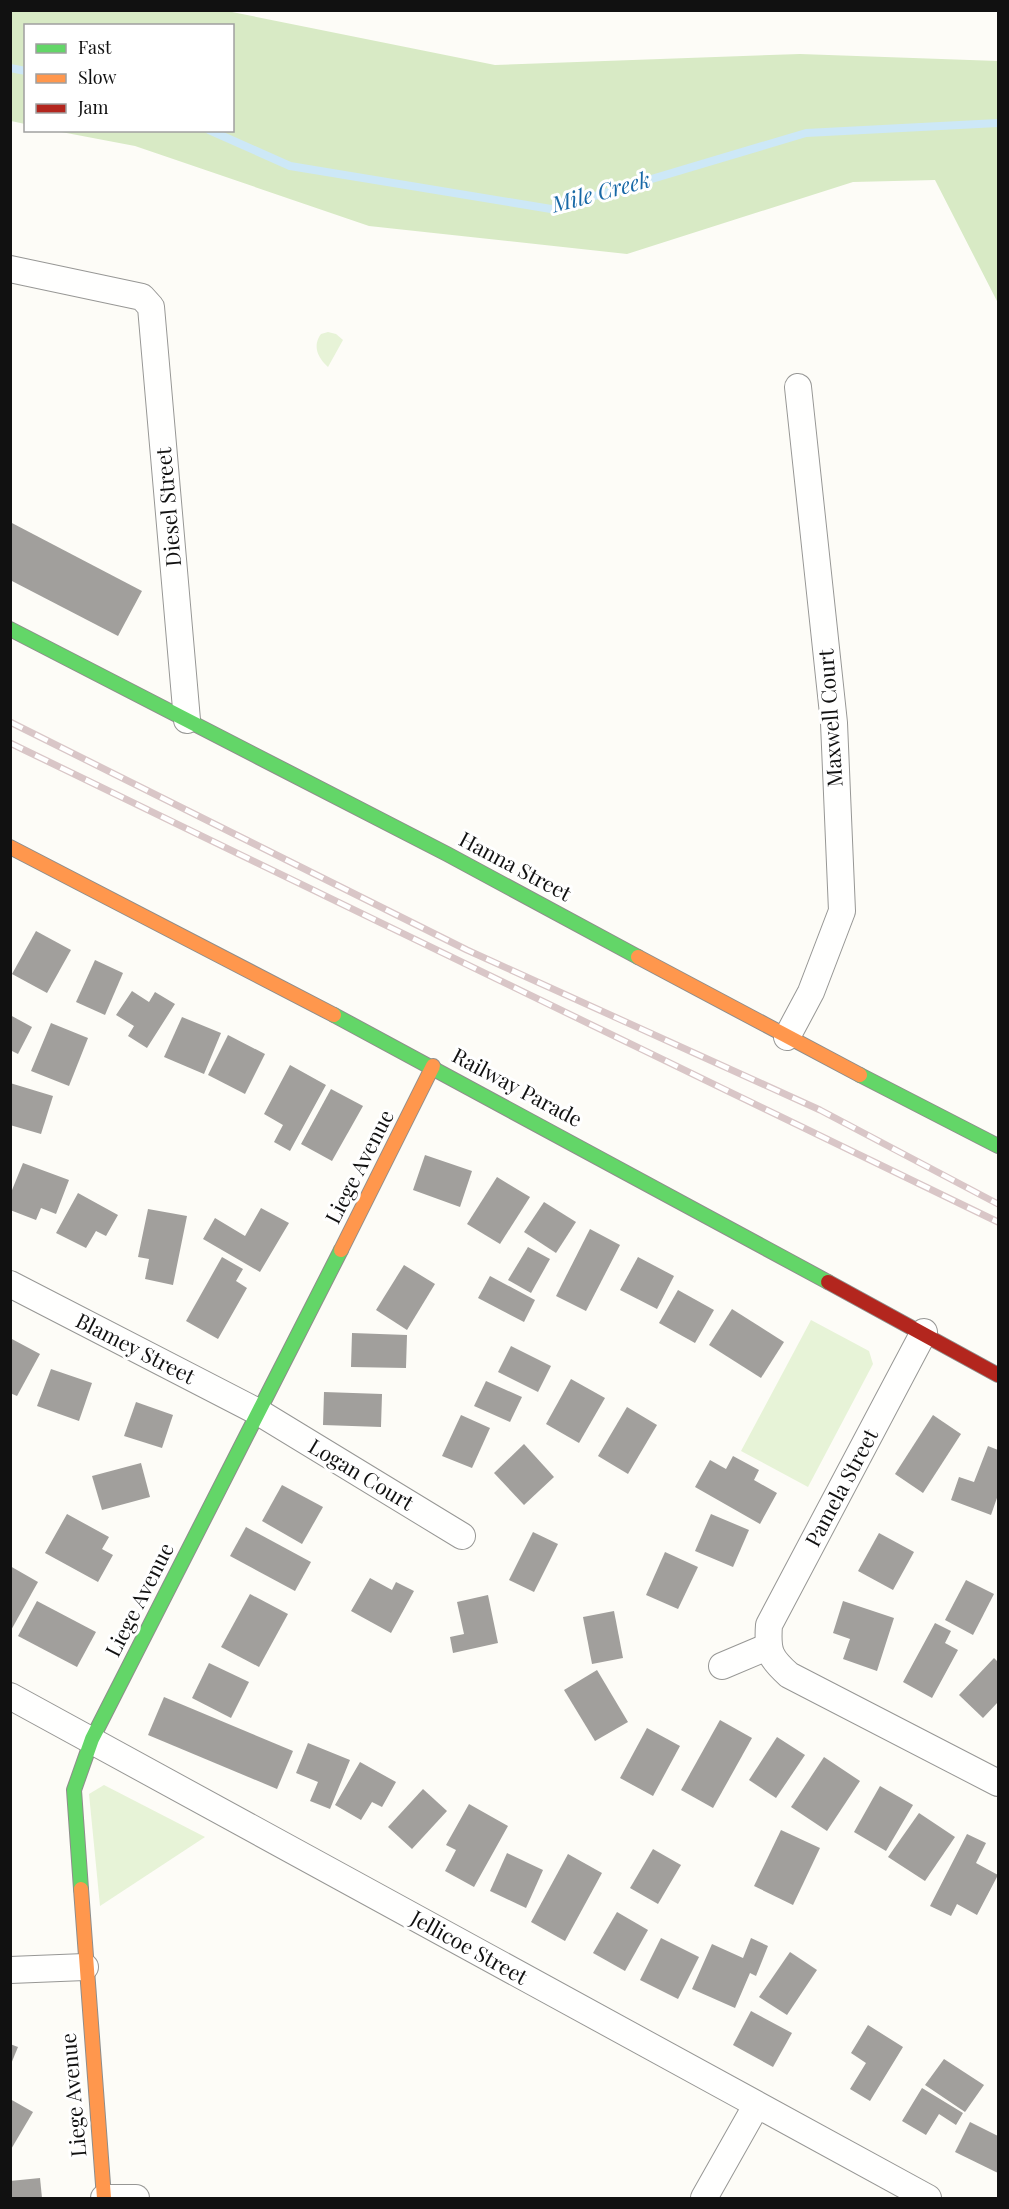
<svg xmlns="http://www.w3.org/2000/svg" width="1009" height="2209" font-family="'Playfair Display',serif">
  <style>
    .green { fill: #e7f3d7 }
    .forest { fill: #d8eac5 }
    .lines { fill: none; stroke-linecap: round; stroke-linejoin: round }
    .stream { stroke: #cde8f7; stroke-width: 8 }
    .building { fill: #a19f9c }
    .street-casing { stroke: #979795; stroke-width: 28 }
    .fast-casing { stroke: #8e8d8b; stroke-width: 16 }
    .slow-casing { stroke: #8e8d8b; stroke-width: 16 }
    .jam-casing { stroke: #8e8d8b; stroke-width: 16 }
    .street { stroke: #fffffe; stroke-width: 26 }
    .fast { stroke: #63d668; stroke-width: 14 }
    .slow { stroke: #ff974d; stroke-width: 14 }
    .jam { stroke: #b3261e; stroke-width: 14 }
    .rail-casing { stroke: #d9c6c7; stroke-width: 7 }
    .rail { stroke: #fff; stroke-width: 4.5; stroke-dasharray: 14; stroke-linecap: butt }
    .labels { text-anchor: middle; stroke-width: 6; stroke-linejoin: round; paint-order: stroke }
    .street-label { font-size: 21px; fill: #111; stroke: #fff }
    .water-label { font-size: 22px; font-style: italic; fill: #1768a6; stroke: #fff }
  </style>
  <rect width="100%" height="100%" fill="#fdfcf7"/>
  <!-- green -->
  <g class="green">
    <path d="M328 332 336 334 343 340 328 367C318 358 312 346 321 334Z"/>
    <path d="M811 1320 869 1351 873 1364 808 1487 741 1451Z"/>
    <path d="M104 1785 205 1837 100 1906 89 1794Z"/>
  </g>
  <!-- forest -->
  <path class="forest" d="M10 11H227L495 65 800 54 998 61V303L935 180 853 182 627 254 369 226 135 146 56 131 232 130V26H26L25 124 11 121Z"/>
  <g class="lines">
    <!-- stream -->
    <g class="stream">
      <path d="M10 68 26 71"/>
      <path d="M209 130 290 166 551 209 806 133 998 123"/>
    </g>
  </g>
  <!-- building -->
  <g class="building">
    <path d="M10 522 142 591 118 636 10 580Z"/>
    <path d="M36 931 71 950 47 993 12 974Z"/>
    <path d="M95 960 123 973 105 1015 76 1002Z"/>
    <path d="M132 991 149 1002 155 992 175 1004 147 1048 128 1036 134 1026 116 1015Z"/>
    <path d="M10 1015 32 1027 18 1054 10 1050Z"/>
    <path d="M182 1017 221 1033 204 1074 164 1057Z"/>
    <path d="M51 1023 88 1038 69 1086 31 1071Z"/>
    <path d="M228 1035 265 1054 245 1094 208 1075Z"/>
    <path d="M290 1065 326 1085 290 1151 274 1142 283 1125 264 1114Z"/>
    <path d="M10 1083 53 1096 41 1134 10 1125Z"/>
    <path d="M331 1089 363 1106 332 1161 301 1144Z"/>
    <path d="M425 1155 472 1171 460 1207 413 1190Z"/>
    <path d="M23 1163 69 1180 56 1214 41 1208 36 1220 10 1210V1195Z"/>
    <path d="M497 1177 530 1197 500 1244 467 1224Z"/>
    <path d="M78 1193 118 1215 106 1236 96 1231 86 1248 56 1233Z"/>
    <path d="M544 1202 576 1222 556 1253 524 1232Z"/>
    <path d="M261 1208 289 1223 260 1272 203 1239 215 1218 245 1236Z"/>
    <path d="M148 1209 187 1216 173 1285 145 1279 149 1259 138 1257Z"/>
    <path d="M590 1229 620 1245 586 1311 556 1296Z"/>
    <path d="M528 1247 550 1259 531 1293 508 1280Z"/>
    <path d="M222 1257 243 1269 236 1281 247 1288 218 1339 186 1321Z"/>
    <path d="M638 1257 674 1276 657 1309 620 1290Z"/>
    <path d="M404 1265 435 1284 407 1330 376 1310Z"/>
    <path d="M490 1276 535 1300 524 1322 478 1298Z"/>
    <path d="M678 1290 714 1310 695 1343 659 1323Z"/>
    <path d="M732 1309 784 1342 761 1378 709 1345Z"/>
    <path d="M352 1333 407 1335 406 1368 351 1367Z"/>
    <path d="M10 1338 40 1354 17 1396 10 1393Z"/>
    <path d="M511 1346 551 1366 538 1392 498 1372Z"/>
    <path d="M51 1369 92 1383 79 1421 37 1406Z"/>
    <path d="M571 1379 605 1398 579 1443 546 1424Z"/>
    <path d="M486 1381 522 1397 510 1422 474 1406Z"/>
    <path d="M324 1392 382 1394 381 1427 323 1425Z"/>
    <path d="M136 1402 173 1415 162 1448 124 1436Z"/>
    <path d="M627 1407 657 1425 628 1474 598 1456Z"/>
    <path d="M461 1415 490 1428 472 1468 442 1456Z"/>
    <path d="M933 1415 961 1434 923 1493 895 1474Z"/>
    <path d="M524 1444 554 1477 524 1505 494 1473Z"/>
    <path d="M988 1446 998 1450V1495L991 1515 951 1500 959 1477 974 1482Z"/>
    <path d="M733 1456 759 1470 754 1480 777 1493 760 1524 695 1487 710 1460 726 1469Z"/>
    <path d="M141 1463 150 1497 102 1510 92 1476Z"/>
    <path d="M282 1485 323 1507 302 1544 262 1521Z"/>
    <path d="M67 1514 109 1537 102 1549 113 1555 98 1582 45 1553Z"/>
    <path d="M711 1514 749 1530 733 1567 695 1551Z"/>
    <path d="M246 1527 311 1562 295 1591 230 1556Z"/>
    <path d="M533 1532 558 1544 534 1592 509 1580Z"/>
    <path d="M879 1533 914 1552 893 1590 858 1571Z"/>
    <path d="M665 1552 698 1567 678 1609 646 1595Z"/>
    <path d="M10 1566 38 1582 10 1632Z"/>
    <path d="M370 1578 392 1590 396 1582 414 1591 391 1633 351 1611Z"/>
    <path d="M966 1580 994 1594 973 1635 945 1620Z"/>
    <path d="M250 1594 288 1614 259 1667 221 1647Z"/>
    <path d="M488 1595 498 1643 453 1653 450 1637 464 1634 457 1602Z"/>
    <path d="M37 1601 96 1632 77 1667 18 1636Z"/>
    <path d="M843 1601 894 1618 877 1671 843 1659 850 1639 833 1633Z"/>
    <path d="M614 1611 623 1658 592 1664 583 1617Z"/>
    <path d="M935 1623 951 1631 945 1643 958 1650 932 1698 903 1682Z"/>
    <path d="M994 1658 998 1662V1702L983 1718 959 1695Z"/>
    <path d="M209 1663 249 1682 231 1718 192 1698Z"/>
    <path d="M597 1670 628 1722 595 1741 564 1690Z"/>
    <path d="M164 1697 293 1751 277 1789 148 1735Z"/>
    <path d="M720 1720 752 1738 713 1808 681 1790Z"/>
    <path d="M647 1728 680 1746 653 1796 620 1778Z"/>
    <path d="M777 1737 805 1755 776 1798 749 1780Z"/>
    <path d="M308 1743 350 1760 330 1809 310 1801 318 1782 296 1773Z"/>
    <path d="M824 1757 860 1781 827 1831 791 1807Z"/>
    <path d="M360 1762 396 1782 382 1807 372 1802 361 1820 335 1805Z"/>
    <path d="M880 1786 913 1805 886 1851 854 1832Z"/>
    <path d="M423 1789 447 1811 412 1849 388 1827Z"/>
    <path d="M469 1804 508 1826 474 1887 445 1871 456 1850 446 1845Z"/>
    <path d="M919 1813 955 1837 925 1881 888 1857Z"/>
    <path d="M781 1830 820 1848 793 1905 754 1886Z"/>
    <path d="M967 1834 986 1843 976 1863 998 1875 977 1915 957 1904 951 1916 930 1906Z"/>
    <path d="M653 1849 681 1865 658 1904 630 1888Z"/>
    <path d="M507 1853 543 1870 526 1908 490 1891Z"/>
    <path d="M568 1854 602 1873 565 1941 531 1922Z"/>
    <path d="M617 1912 648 1930 625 1971 593 1953Z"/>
    <path d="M661 1938 699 1957 678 1999 640 1980Z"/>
    <path d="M751 1938 768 1946 756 1976 750 1973 735 2008 692 1989 712 1944 743 1958Z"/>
    <path d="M790 1952 817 1970 787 2015 759 1997Z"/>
    <path d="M751 2011 792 2033 773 2067 733 2045Z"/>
    <path d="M868 2025 903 2047 870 2101 850 2089 866 2063 851 2053Z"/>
    <path d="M10 2044 18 2047 11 2064H10Z"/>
    <path d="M944 2059 984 2085 965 2112 925 2085Z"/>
    <path d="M922 2088 963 2113 956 2125 939 2114 926 2135 902 2121Z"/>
    <path d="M10 2099 33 2112 10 2151Z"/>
    <path d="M970 2122 998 2136V2173L955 2152Z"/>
    <path d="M40 2178 42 2198H10V2181Z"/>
  </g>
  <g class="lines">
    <!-- street casing -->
    <g class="street-casing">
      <g id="street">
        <path d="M10 269 142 297 151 307 187 720"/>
        <path d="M787 1037 811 992 842 911 834 723 798 387"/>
        <path d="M10 1284 260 1413 462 1536"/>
        <path d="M924 1332 769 1625C767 1652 770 1658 789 1675L998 1783"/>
        <path d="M722 1666 767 1647"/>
        <path d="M10 1696 928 2198"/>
        <path d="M10 1970 85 1967"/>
        <path d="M104 2198H136"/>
        <path d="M704 2198 756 2106"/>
      </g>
    </g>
    <!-- fast casing -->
    <g class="fast-casing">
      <g id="fast">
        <path d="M10 629 447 854 638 957"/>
        <path d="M334 1015 828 1282"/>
        <path d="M860 1075 998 1146"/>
        <path d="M81 1889 74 1790 92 1739 341 1250"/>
      </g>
    </g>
    <!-- slow casing -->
    <g class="slow-casing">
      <g id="slow">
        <path d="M10 847 334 1015"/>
        <path d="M638 957 860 1075"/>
        <path d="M341 1250 433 1066"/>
        <path d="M81 1889 104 2198"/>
      </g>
    </g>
    <!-- jam casing -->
    <g class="jam-casing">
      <path id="jam" d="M828 1282 998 1375"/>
    </g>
    <!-- street -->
    <use href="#street" class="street"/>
    <!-- fast -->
    <use href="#fast" class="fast"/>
    <!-- slow -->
    <use href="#slow" class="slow"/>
    <!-- jam -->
    <use href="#jam" class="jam"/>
    <!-- rail casing -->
    <g class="rail-casing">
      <g id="rail">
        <path d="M10 722 467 950 820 1110 998 1204"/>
        <path d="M10 743 998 1222"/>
      </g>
    </g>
    <!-- rail -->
    <use href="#rail" class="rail"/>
  </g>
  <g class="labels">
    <!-- street labels -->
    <g class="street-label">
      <text transform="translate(169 507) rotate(-95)" y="7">Diesel Street</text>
      <text transform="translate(831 718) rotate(-94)" y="7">Maxwell Court</text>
      <text transform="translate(515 867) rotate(28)" y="7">Hanna Street</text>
      <text transform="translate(517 1088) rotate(28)" y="7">Railway Parade</text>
      <text transform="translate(360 1167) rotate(-63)" y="7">Liege Avenue</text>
      <text transform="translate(135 1349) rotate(27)" y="7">Blamey Street</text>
      <text transform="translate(361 1475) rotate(31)" y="7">Logan Court</text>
      <text transform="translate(842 1488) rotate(-62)" y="7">Pamela Street</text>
      <text transform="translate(140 1600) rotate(-63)" y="7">Liege Avenue</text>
      <text transform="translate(469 1948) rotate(29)" y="7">Jellicoe Street</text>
      <text transform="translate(74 2095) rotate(-95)" y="7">Liege Avenue</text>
    </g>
    <!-- water labels -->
    <g class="water-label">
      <text transform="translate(601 192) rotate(-15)" y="8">Mile Creek</text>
    </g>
  </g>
  <!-- border -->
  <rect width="1009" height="2209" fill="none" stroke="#111111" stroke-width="24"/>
  <!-- legend -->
  <rect x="24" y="24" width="210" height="108" fill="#ffffff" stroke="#a0a0a0" stroke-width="1.5"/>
  <rect x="36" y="44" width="30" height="9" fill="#63d668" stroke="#a0a0a0" stroke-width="1.5"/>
  <text x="78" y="54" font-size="18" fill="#111111">Fast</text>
  <rect x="36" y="74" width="30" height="9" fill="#ff974d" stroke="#a0a0a0" stroke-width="1.5"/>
  <text x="78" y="84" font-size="18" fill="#111111">Slow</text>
  <rect x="36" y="104" width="30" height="9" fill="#b3261e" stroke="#a0a0a0" stroke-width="1.5"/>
  <text x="78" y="114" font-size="18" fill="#111111">Jam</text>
</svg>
